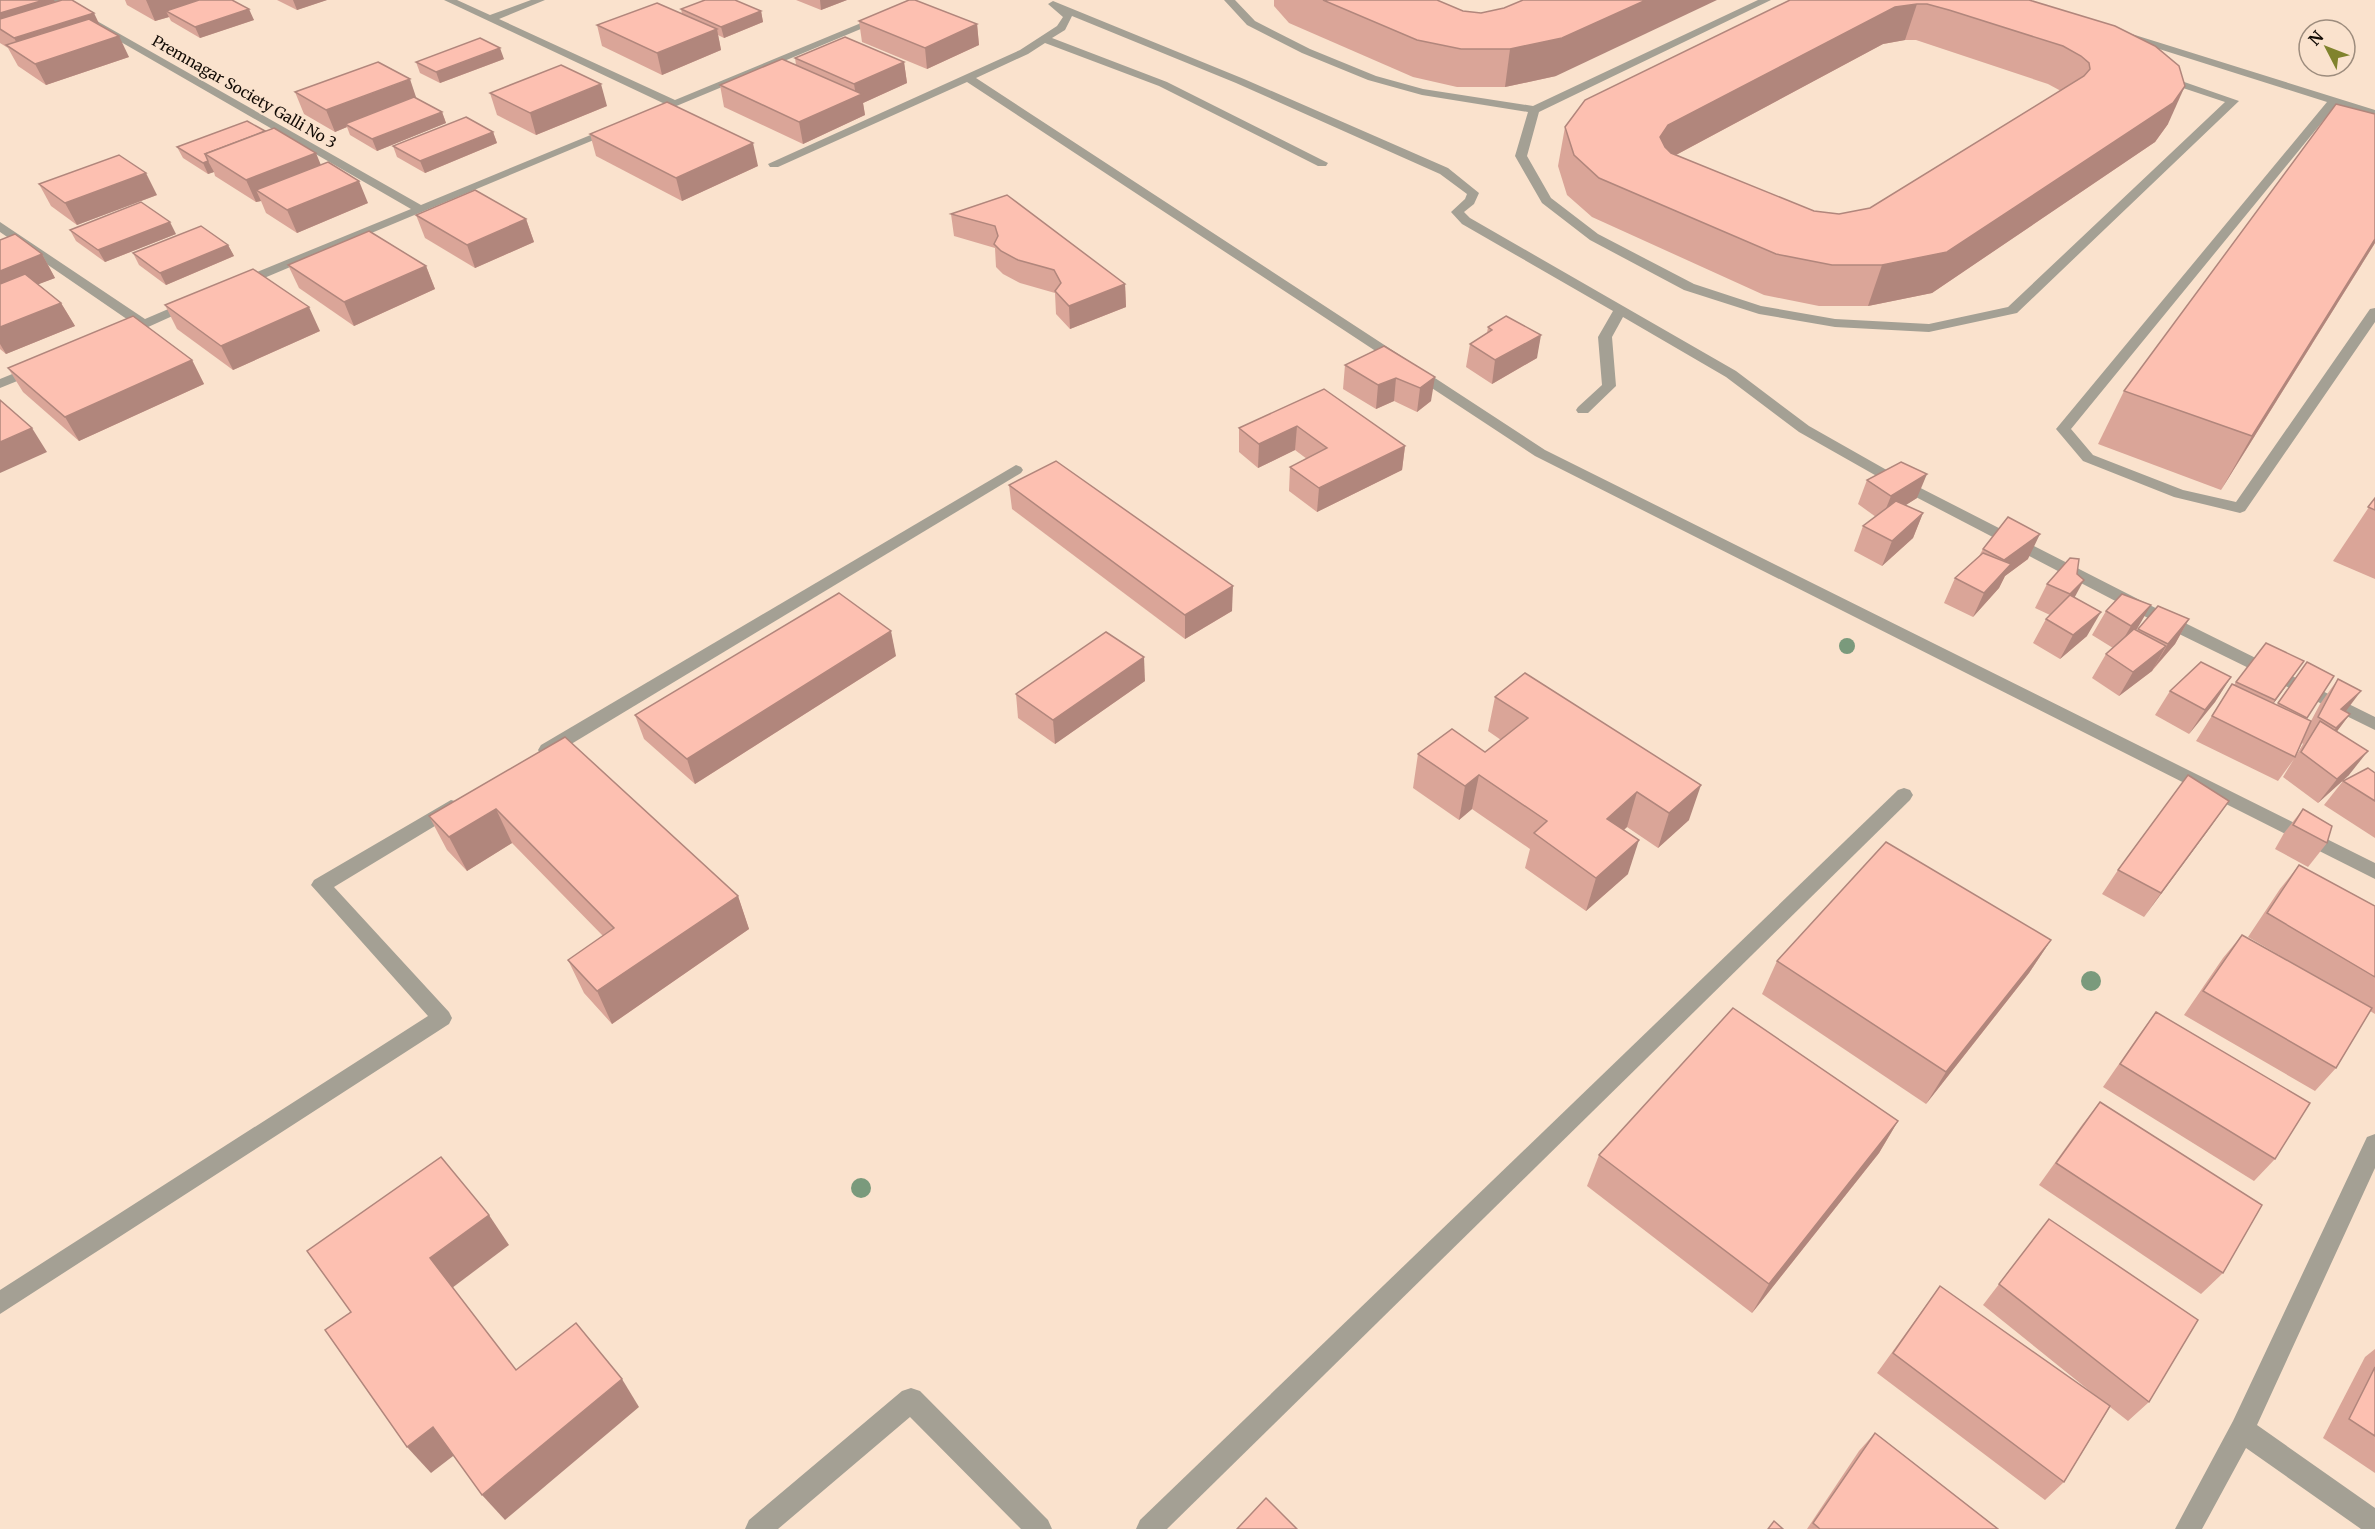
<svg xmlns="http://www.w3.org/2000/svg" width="2375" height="1529" font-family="Merriweather,serif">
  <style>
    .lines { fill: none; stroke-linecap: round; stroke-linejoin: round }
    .minor { fill: #a4a094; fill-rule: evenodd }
    .tree { fill: #7a9a7c }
    .wall { fill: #daa598; fill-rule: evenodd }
    .shaded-wall { fill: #b1867c }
    .building { fill: #fdc0b1; stroke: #b1867c; stroke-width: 1.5; fill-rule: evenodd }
    .labels { text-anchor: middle; stroke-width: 4.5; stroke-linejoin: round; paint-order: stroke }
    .far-street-label { font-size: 15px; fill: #120b05; stroke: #fae2cd }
  </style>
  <rect width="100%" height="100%" fill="#fae2cd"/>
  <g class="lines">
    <!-- minor -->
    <g class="minor">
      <path d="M48 0H60L421 205 610 127H618L620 129 240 288 233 284 235 281 411 209Z"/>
      <path d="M444 0H457L490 15 531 0H545L499 19 675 100 878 16 887 18 650 117 644 114 646 112 665 104Z"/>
      <path d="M1224 0H1235L1255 21 1310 49 1376 76 1423 89 1533 106 1758 0H1771L1539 112 1527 156 1551 198 1598 234 1694 284 1761 306 1835 319 1929 324 2008 307 2225 102 2159 80V76H2167L2239 101 2017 313 1929 332 1835 327 1759 314 1684 290 1590 240 1542 203 1515 156 1528 112 1422 95 1368 80 1302 53 1247 25Z"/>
      <path d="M1053 1 1244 79 1448 168 1479 193 1474 204 1464 212 1470 218 1736 371 1809 426 1899 477 2183 622 2375 717V730L2171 630 1889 483 1799 432 1726 377 1623 317 1612 337 1616 386 1588 413H1578L1576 410 1578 407 1602 385 1598 337 1613 311 1462 224 1451 212 1465 199 1467 194 1440 174 1236 83 1072 16 1065 30 1052 38 1167 82 1328 163 1326 166H1318L1159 86 1045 43 1028 54 976 78 1545 450 2375 863V879L1535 456 967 82 778 167H770L768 164 1020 50 1057 26 1063 17 1048 4Z"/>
      <path d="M2122 31 2375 110V117L2336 105 2071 429 2093 455 2183 490 2236 502 2370 309 2375 308V322L2245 511 2240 513 2174 497 2083 461 2056 429 2327 102 2118 36 2117 34Z"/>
      <path d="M0 222 145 319 187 301 192 300 199 304 126 337H116L114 334 134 324 0 232Z"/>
      <path d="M37 364 42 365 44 368 42 371 0 388V379Z"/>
      <path d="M1016 465 1021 467 1023 470 1021 473 553 755 547 756 541 755 538 750 541 745Z"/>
      <path d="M1904 788 1910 790 1913 795 1910 800 1167 1529H1136L1140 1520 1898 790Z"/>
      <path d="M451 800 458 802 460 807 458 812 334 887 449 1012 452 1018 449 1024 0 1314V1290L428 1016 311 885 314 880Z"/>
      <path d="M2375 1134V1168L2257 1425 2375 1508V1529H2361L2246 1448 2202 1529H2175L2233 1421 2367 1137Z"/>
      <path d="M911 1388 920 1391 1048 1520 1052 1529H1021L910 1417 778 1529H745L749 1520 902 1391Z"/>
    </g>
  </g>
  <!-- trees -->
  <g class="tree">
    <circle cx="1847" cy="646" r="8"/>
    <circle cx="2091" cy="981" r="10"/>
    <circle cx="861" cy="1188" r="10"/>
  </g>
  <!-- wall -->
  <g class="wall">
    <path d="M0 0 55 2 100 25 129 57 46 85 18 66 8 48 0 43Z"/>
    <path d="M125 0H232L254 20 200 38 171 21 169 17 155 21 127 5Z"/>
    <path d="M277 0H327L297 10Z"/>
    <path d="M796 0H847L821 10Z"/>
    <path d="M1274 0H1437L1556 76 1505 87H1457L1413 77 1289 23 1274 6Z"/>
    <path d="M1790 0H2029L2168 124 2155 142 1932 293 1868 306H1819L1764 295 1592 217 1567 195 1558 166 1565 127ZM1905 40H1916L2048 84 2061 91 1870 208 1839 214 1814 211 1676 155 1883 44Z"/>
    <path d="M681 9 761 11 763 22 724 38 718 35 721 50 662 75 602 46 597 25 682 14Z"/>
    <path d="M859 21 977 24 979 45 927 69 862 42Z"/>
    <path d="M795 58 904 62 907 83 863 103 865 115 803 144 724 107 720 85 796 65Z"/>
    <path d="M504 59 440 83 420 73 416 62Z"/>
    <path d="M295 92 417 99 442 112 446 123 377 151 350 135 347 127 335 132 304 114Z"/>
    <path d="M490 93 607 106 536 135 497 115Z"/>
    <path d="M493 132 497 143 425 173 397 157 393 146Z"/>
    <path d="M590 134 758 166 682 201 596 156Z"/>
    <path d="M177 147 321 165 368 203 297 233 266 213 261 201 256 202 215 176 214 172 208 174 183 158Z"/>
    <path d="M39 184 157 195 77 225 51 206Z"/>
    <path d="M1007 195 1125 284 1126 307 1070 329 1056 314 1055 293 1020 283 1003 274 996 267 995 248 954 236 951 214Z"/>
    <path d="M416 215 526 219 534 242 475 268 425 238Z"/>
    <path d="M70 230 176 234 105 262 76 241Z"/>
    <path d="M0 240 42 254 55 278 38 284 61 303 75 326 6 354 0 349Z"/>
    <path d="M2375 243 2221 490 2098 444 2124 391Z"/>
    <path d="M228 245 234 256 166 285 139 265 133 253Z"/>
    <path d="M288 265 426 266 435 289 354 326 299 288Z"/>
    <path d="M165 305 320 331 233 370 177 329Z"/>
    <path d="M1488 327 1537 358 1492 384 1466 367 1470 344 1487 333Z"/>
    <path d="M1384 346 1431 401 1417 412 1394 401 1376 409 1343 389 1345 365Z"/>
    <path d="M192 360 204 384 79 441 23 392 8 368Z"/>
    <path d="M1324 389 1405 446 1402 470 1317 512 1289 491 1290 467 1307 459 1295 450 1258 468 1239 452V428Z"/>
    <path d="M1867 480 1917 498 1905 505 1923 513 1913 538 1882 566 1854 551 1863 526 1876 517 1858 504Z"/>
    <path d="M1009 485 1232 611 1185 639 1012 509Z"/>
    <path d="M2375 498V579L2333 561Z"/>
    <path d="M1983 549 2028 559 2005 576 1999 588 1973 617 1944 603 1955 578 1979 556Z"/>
    <path d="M2077 574 2075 597 2087 636 2060 659 2033 643 2046 619 2050 615 2035 608 2047 584Z"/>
    <path d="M2122 594 2136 630H2138L2158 606 2189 619 2175 644 2152 671 2119 696 2092 678 2106 654 2113 648 2092 635 2106 611Z"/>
    <path d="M896 656 695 784 644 739 635 715Z"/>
    <path d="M2304 661 2273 703 2277 705 2307 662 2334 676 2306 719 2311 721 2320 704 2338 679 2346 711 2350 714 2337 731 2349 775 2318 803 2283 777 2294 759 2278 781 2196 741 2232 684 2234 685 2236 682ZM2302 743 2303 744 2296 756Z"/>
    <path d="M2231 677 2215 702 2189 734 2155 715 2170 691Z"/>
    <path d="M1145 681 1055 744 1018 718 1016 694Z"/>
    <path d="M1495 697 1689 820 1658 848 1627 827 1624 830 1628 874 1586 911 1525 868 1530 849 1472 809 1459 820 1413 788 1418 754 1485 752 1501 740 1488 731Z"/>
    <path d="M565 737 738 896 749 929 612 1024 584 993 568 960 603 936 512 843 467 871 447 850 429 816Z"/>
    <path d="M2375 773V838L2324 805 2343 781Z"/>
    <path d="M2303 809 2327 843 2308 867 2275 849 2284 833Z"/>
    <path d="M2212 825 2144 917 2102 894 2118 870Z"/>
    <path d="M2299 865 2375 906V1014L2370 1011 2336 1068 2315 1091 2184 1015 2223 958 2242 935 2279 955 2248 937 2280 889Z"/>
    <path d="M2051 940 2029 973 1926 1104 1762 994 1777 961Z"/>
    <path d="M2156 1012 2275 1159 2254 1181 2103 1087 2139 1035Z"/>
    <path d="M2100 1102 2223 1273 2201 1294 2039 1185 2082 1125Z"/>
    <path d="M1898 1121 1879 1153 1752 1313 1587 1186 1599 1155Z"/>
    <path d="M2049 1219 2149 1402 2128 1421 2110 1407 2064 1482 2045 1500 1877 1373 1940 1286 2106 1404 1983 1305Z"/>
    <path d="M2375 1349V1473L2323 1438 2365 1357Z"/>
    <path d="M1875 1433 1998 1529H1807L1859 1451Z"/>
  </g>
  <!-- shaded-wall -->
  <g class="shaded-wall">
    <path d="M44 0H54L63 18 0 29V13Z"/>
    <path d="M146 0H220L166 11 169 17 155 21Z"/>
    <path d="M293 0H327L297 10Z"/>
    <path d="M820 0H847L821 10Z"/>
    <path d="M1646 0H1717L1556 76 1505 87 1510 49Z"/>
    <path d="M1917 4 1905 40 1883 44 1659 164 1660 137 1668 125 1895 7Z"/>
    <path d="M249 9 254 20 200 38 195 27Z"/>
    <path d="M761 11 763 22 724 38 721 27Z"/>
    <path d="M94 13 104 34 24 56 14 38Z"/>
    <path d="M977 24 979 45 927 69 925 48Z"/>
    <path d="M717 29 721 50 662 75 657 53Z"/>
    <path d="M119 36 129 57 46 85 35 64Z"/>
    <path d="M500 48 504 59 440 83 436 72Z"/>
    <path d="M904 62 907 83 863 103 865 115 803 144 799 122 856 96 854 84Z"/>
    <path d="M410 79 417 100 345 124 347 127 335 132 326 110Z"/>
    <path d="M601 84 607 106 536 135 530 113Z"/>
    <path d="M2185 86 2168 124 2155 142 1932 293 1868 306 1882 265Z"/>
    <path d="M442 112 446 123 377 151 372 139Z"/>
    <path d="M493 132 497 143 425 173 420 161Z"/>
    <path d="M753 143 758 166 682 201 676 178Z"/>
    <path d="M316 153 325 175 256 190 261 201 256 202 246 180Z"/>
    <path d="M208 161 214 172 208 174 203 163Z"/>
    <path d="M146 173 157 195 77 225 65 203Z"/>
    <path d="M359 181 368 203 297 233 287 210Z"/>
    <path d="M526 219 534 242 475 268 467 245Z"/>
    <path d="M170 222 176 234 105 262 98 250Z"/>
    <path d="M2375 239V243L2221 490 2252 436Z"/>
    <path d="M228 245 234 256 166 285 160 273Z"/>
    <path d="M42 254 55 278 0 299V271Z"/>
    <path d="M426 266 435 289 354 326 344 302Z"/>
    <path d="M1125 284 1126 307 1070 329 1069 306Z"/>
    <path d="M61 303 75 326 6 354 0 344V327Z"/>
    <path d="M309 307 320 331 233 370 221 346Z"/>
    <path d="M1541 335 1537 358 1492 384 1495 360Z"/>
    <path d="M192 360 204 384 79 441 65 417Z"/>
    <path d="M1435 377 1431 401 1417 412 1420 388Z"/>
    <path d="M1396 378 1394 401 1376 409 1378 385Z"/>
    <path d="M1297 426 1295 450 1258 468 1259 444Z"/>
    <path d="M32 428 47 452 0 473V442Z"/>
    <path d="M1405 446 1402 470 1317 512 1319 488Z"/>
    <path d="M1927 474 1917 498 1881 521 1891 496Z"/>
    <path d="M1923 513 1913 538 1882 566 1892 541Z"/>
    <path d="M2040 534 2028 559 2005 576 1999 588 1973 617 1984 593 1994 582 2004 560Z"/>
    <path d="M2084 580 2071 604 2057 618 2070 594Z"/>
    <path d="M1233 586 1232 611 1185 639V615Z"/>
    <path d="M2151 605 2137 629 2117 650 2131 626Z"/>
    <path d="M2101 612 2087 636 2060 659 2073 635Z"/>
    <path d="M2189 619 2175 644 2153 669 2168 644Z"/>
    <path d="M891 631 896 656 695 784 687 759Z"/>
    <path d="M2166 646 2152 671 2119 696 2133 672Z"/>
    <path d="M1144 657 1145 681 1055 744 1053 720Z"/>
    <path d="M2304 661 2287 685 2258 725 2275 700Z"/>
    <path d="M2231 677 2215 702 2189 734 2205 710Z"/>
    <path d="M2361 691 2343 715 2341 709Z"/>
    <path d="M2350 714 2332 738 2318 752 2336 728Z"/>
    <path d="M2368 751 2349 775 2318 803 2337 779Z"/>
    <path d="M1479 775 1472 809 1459 820 1465 786Z"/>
    <path d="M1701 785 1689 820 1658 848 1669 813Z"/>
    <path d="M1637 792 1627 827 1598 853 1607 819Z"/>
    <path d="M2229 801 2212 825 2144 917 2161 893Z"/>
    <path d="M496 809 512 843 467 871 449 837Z"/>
    <path d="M1639 840 1628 874 1586 911 1596 878Z"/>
    <path d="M738 896 749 929 612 1024 597 991Z"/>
    <path d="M2051 940 2029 973 1926 1104 1946 1072Z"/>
    <path d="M1898 1121 1879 1153 1752 1313 1769 1284Z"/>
    <path d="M489 1215 509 1245 452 1288 430 1258Z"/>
    <path d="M622 1379 639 1407 505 1520 482 1495Z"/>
    <path d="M433 1427 457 1453 431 1473 407 1447Z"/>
  </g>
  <!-- building -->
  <g class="building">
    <path d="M0 0H44L0 13Z"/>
    <path d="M62 0H72L94 13 14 38 0 29V19Z"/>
    <path d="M199 0H232L249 9 195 27 166 11Z"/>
    <path d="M705 0H735L761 11 721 27 681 9Z"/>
    <path d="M909 0H915L977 24 925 48 859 21Z"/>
    <path d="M1323 0H1437L1463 11 1481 13 1504 8 1523 0H1646L1562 38 1510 49H1461L1417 40Z"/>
    <path d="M1790 0H2029L2115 26 2155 46 2179 66 2185 86 2173 103 1947 252 1882 265H1832L1776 254 1599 178 1574 155 1565 127 1585 100ZM1917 4H1927L1949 10 2063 46 2081 56 2089 63 2090 69 2084 76 1870 208 1839 214 1814 211 1671 153 1665 147 1660 137 1668 125 1895 7Z"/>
    <path d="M657 3 717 29 657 53 597 25Z"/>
    <path d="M89 19 119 36 35 64 6 45Z"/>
    <path d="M845 37 904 62 854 84 795 58Z"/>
    <path d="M480 38 500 48 436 72 416 62Z"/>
    <path d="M782 59 862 94 799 122 720 85Z"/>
    <path d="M378 62 410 79 326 110 295 92Z"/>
    <path d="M561 65 601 84 530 113 490 93Z"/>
    <path d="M414 97 442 112 372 139 345 124Z"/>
    <path d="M667 102 753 143 676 178 590 134Z"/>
    <path d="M2336 104 2375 114V239L2252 436 2124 391Z"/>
    <path d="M466 117 493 132 420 161 393 146Z"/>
    <path d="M247 121 265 131 205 154 208 161 203 163 177 147Z"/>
    <path d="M274 128 316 153 246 180 205 154Z"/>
    <path d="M119 155 146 173 65 203 39 184Z"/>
    <path d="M328 162 359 181 287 210 256 190Z"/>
    <path d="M475 190 526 219 467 245 416 215Z"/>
    <path d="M1007 195 1125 284 1069 306 1055 291 1061 283 1054 270 1018 260 1001 251 994 244 998 236 995 226 951 214Z"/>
    <path d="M141 202 170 222 98 250 70 230Z"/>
    <path d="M201 226 228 245 160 273 133 253Z"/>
    <path d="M369 231 426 266 344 302 288 265Z"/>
    <path d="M15 234 42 254 0 271V240Z"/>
    <path d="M253 269 309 307 221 346 165 305Z"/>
    <path d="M25 274 61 303 0 327V284Z"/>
    <path d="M133 316 192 360 65 417 8 368Z"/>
    <path d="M1506 316 1541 335 1495 360 1470 344 1492 330 1488 327Z"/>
    <path d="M1384 346 1435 377 1420 388 1396 378 1378 385 1345 365Z"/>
    <path d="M1324 389 1405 446 1319 488 1290 467 1327 448 1297 426 1259 444 1239 428Z"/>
    <path d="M0 400 32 428 0 442Z"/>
    <path d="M1056 461 1233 586 1185 615 1009 485Z"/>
    <path d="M1901 462 1927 474 1891 496 1867 480Z"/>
    <path d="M2375 498V510L2368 507Z"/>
    <path d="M1896 501 1923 513 1892 541 1863 526Z"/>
    <path d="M2008 517 2040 534 2004 560 1983 549Z"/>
    <path d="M1983 553 2011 564 1984 593 1955 578Z"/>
    <path d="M2070 558 2079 559 2077 574 2084 580 2070 594 2047 584Z"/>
    <path d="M839 593 891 631 687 759 635 715Z"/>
    <path d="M2122 594 2151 605 2131 626 2106 611Z"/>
    <path d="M2070 595 2101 612 2073 635 2046 619Z"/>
    <path d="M2158 606 2189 619 2168 644 2138 629Z"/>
    <path d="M2134 629 2166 646 2133 672 2106 654Z"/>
    <path d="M1106 632 1144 657 1053 720 1016 694Z"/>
    <path d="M2266 643 2304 661 2275 700 2236 682Z"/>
    <path d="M2201 662 2231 677 2205 710 2170 691Z"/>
    <path d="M2307 662 2334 676 2307 718 2278 703Z"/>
    <path d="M1525 673 1701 785 1669 813 1637 792 1607 819 1639 840 1596 878 1534 833 1547 821 1479 775 1465 786 1418 754 1452 729 1485 752 1528 718 1495 697Z"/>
    <path d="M2338 679 2361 691 2341 709 2350 714 2336 728 2318 717Z"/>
    <path d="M2232 684 2311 721 2295 757 2212 716Z"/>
    <path d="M2320 721 2368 751 2337 779 2301 752Z"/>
    <path d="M565 737 738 896 597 991 568 960 614 928 496 809 449 837 429 816Z"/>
    <path d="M2368 768 2375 773V801L2343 781Z"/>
    <path d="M2188 775 2229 801 2161 893 2118 870Z"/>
    <path d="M2303 809 2332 826 2327 843 2293 825Z"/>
    <path d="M1886 842 2051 940 1946 1072 1777 961Z"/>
    <path d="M2299 865 2375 906V977L2267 913Z"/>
    <path d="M2242 935 2372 1008 2336 1068 2203 991Z"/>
    <path d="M1733 1008 1898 1121 1769 1284 1599 1155Z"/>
    <path d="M2156 1012 2310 1103 2275 1159 2120 1064Z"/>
    <path d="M2100 1102 2262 1205 2223 1273 2056 1163Z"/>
    <path d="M441 1157 489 1215 430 1258 516 1370 576 1323 622 1379 482 1495 433 1427 407 1447 325 1330 351 1312 307 1251Z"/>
    <path d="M2049 1219 2198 1320 2149 1402 1999 1284Z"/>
    <path d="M1940 1286 2110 1406 2064 1482 1893 1353Z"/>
    <path d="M2375 1367V1436L2349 1419Z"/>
    <path d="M1875 1433 1998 1529H1820L1813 1523Z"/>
    <path d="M1266 1498 1297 1529H1237Z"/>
    <path d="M1774 1521 1783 1529H1768Z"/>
  </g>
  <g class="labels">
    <!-- far-street labels -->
    <g class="far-street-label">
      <text transform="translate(244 92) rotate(30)" y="5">Premnagar Society Galli No 3</text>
    </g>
  </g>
  <!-- north arrow -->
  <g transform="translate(2327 48) rotate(312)"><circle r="28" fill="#fae2cd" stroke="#9d8c7d" stroke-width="1.5"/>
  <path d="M0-4.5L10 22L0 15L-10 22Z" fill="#80832d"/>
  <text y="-9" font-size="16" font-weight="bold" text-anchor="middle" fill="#120b05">N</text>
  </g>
</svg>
